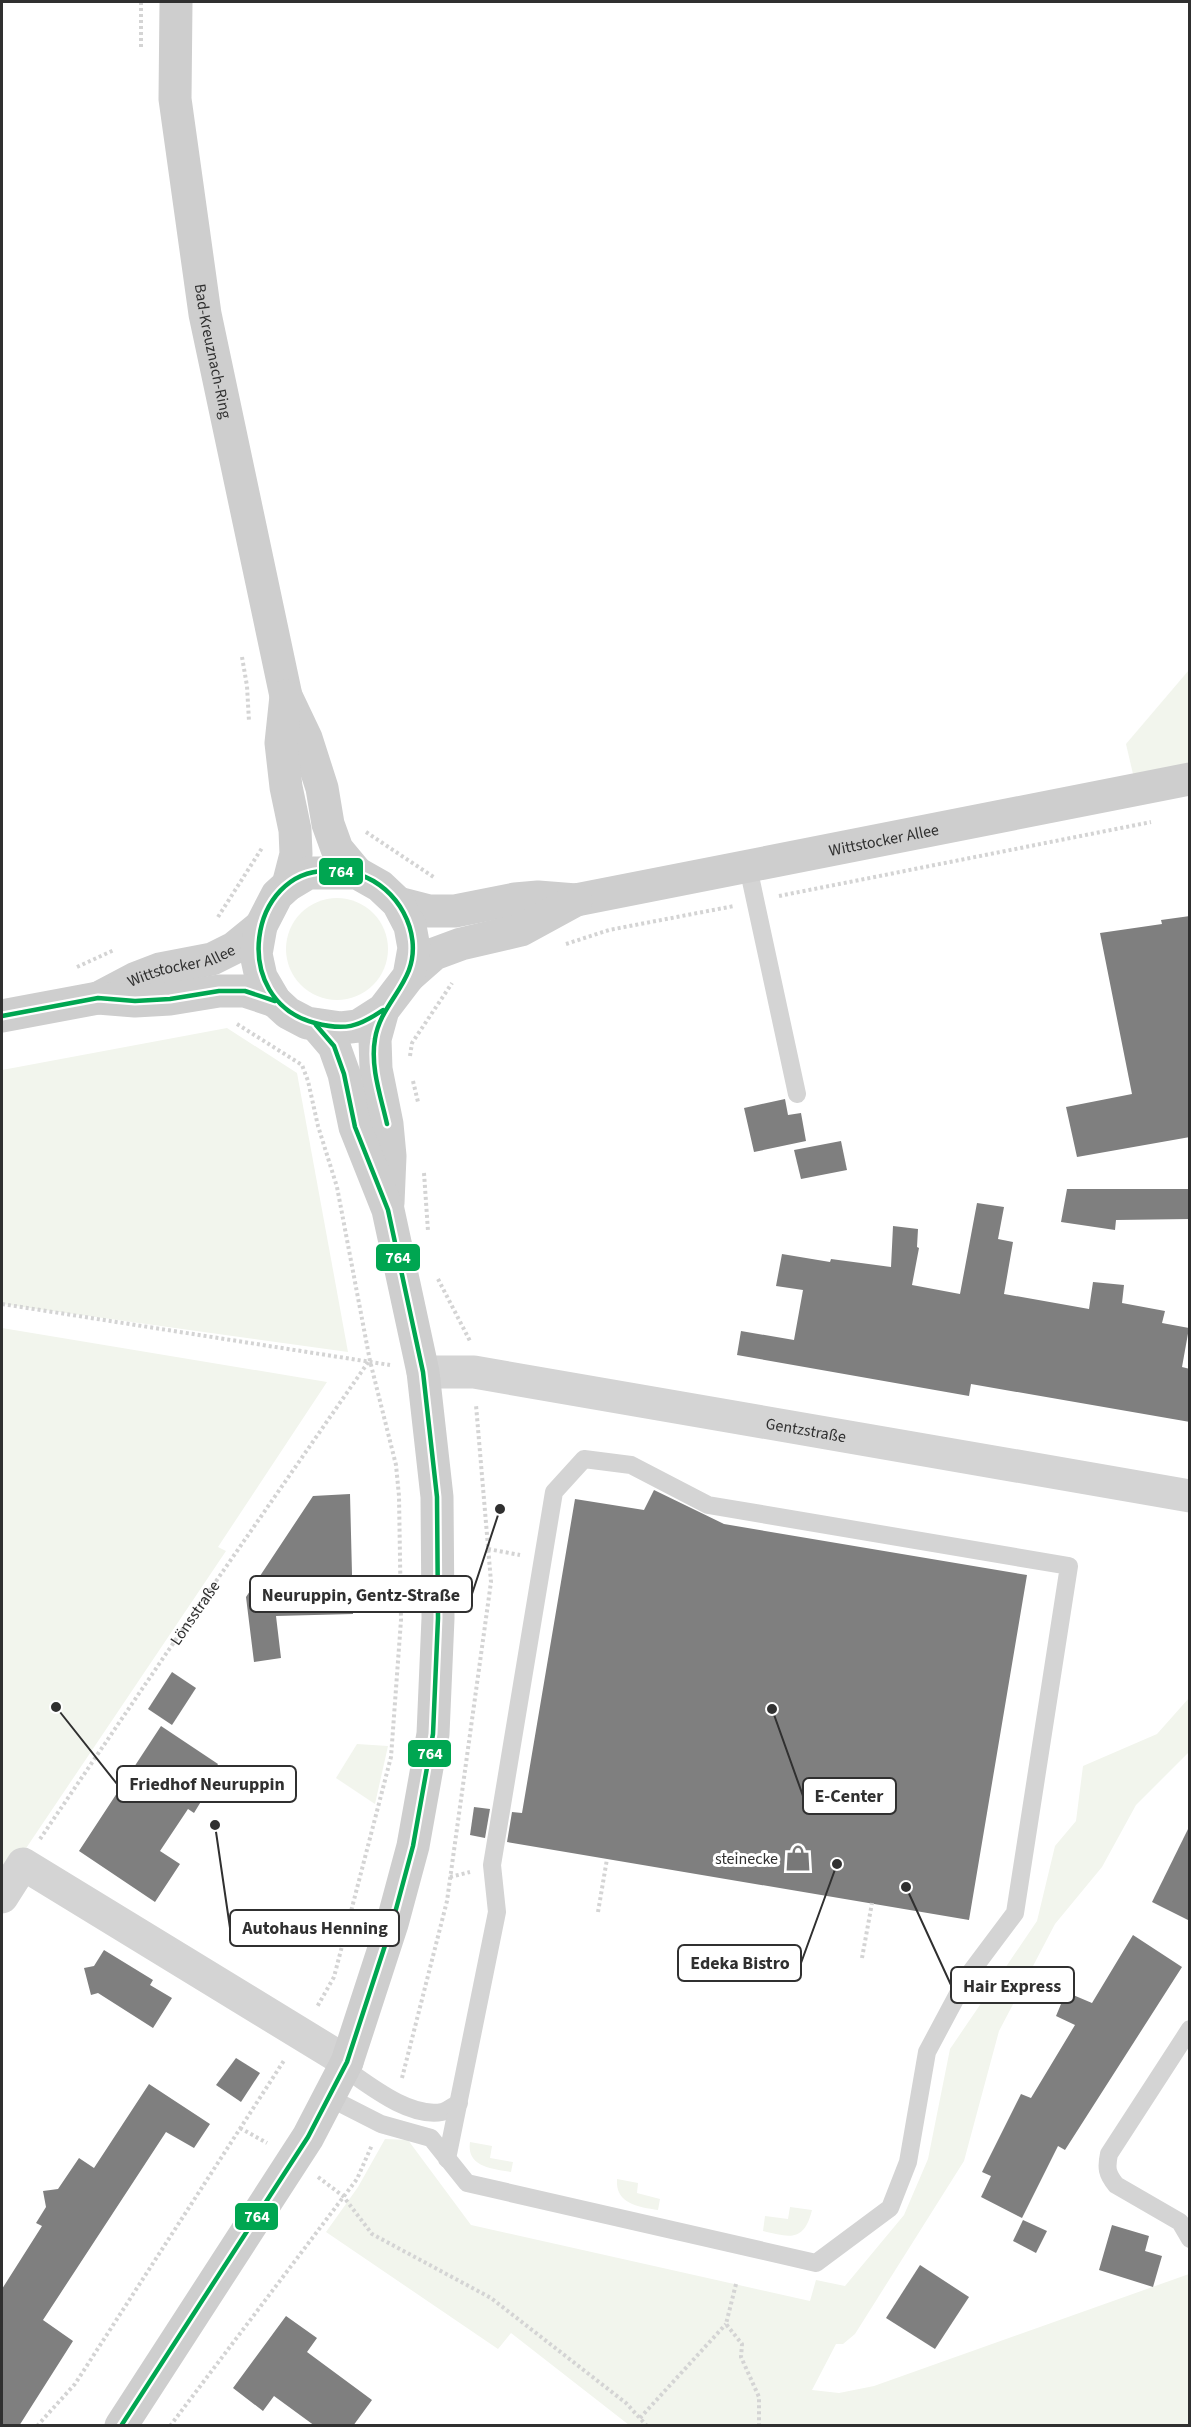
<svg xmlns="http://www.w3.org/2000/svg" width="1191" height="2427" font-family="'Source Sans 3',sans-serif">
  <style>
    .green { fill: #f2f5ed }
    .building { fill: #7f7f7f }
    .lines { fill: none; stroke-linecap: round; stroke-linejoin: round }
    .path { stroke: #d4d4d4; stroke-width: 4; stroke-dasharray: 3 3; stroke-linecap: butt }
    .service { stroke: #d4d4d4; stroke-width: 18 }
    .minor { stroke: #d4d4d4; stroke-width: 33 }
    .secondary { stroke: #cecece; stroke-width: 33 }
    .bus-1-casing { stroke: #fff; stroke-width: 9 }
    .bus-1 { stroke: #00a651; stroke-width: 4.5 }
    .labels { text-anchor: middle; stroke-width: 6; stroke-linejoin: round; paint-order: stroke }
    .street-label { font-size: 16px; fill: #303030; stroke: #fff }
    .poi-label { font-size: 16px; fill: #303030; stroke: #fff; text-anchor: end }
    .leader { fill: none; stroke: #303030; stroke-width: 2 }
    .callout-dot { fill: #303030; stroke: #fff; stroke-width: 2 }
    .callout { fill: #fff; stroke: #303030; stroke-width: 2 }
    .callout-label { font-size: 18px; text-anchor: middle; font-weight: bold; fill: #303030 }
    .line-badge { stroke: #fff; stroke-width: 2 }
    .badge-label { font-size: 16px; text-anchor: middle; font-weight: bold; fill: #fff }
  </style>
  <rect width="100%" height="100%" fill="#fff"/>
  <!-- green -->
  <g class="green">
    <path d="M1189 670V763L1133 774 1126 744Z"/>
    <circle cx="337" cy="949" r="51"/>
    <path d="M227 1028 297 1073 348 1352 2 1304V1070Z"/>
    <path d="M2 1328 327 1382 218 1547 226 1551 2 1884Z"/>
    <path d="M1189 1698V1752L1136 1805 1102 1867 1055 1924 999 2031 964 2161 855 2334 843 2344H836L812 2390 839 2393 874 2386 1189 2274V2425H629L511 2333 498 2349 326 2232 358 2187 385 2139 408 2140 471 2225 810 2301 816 2280 845 2286 904 2215 928 2159 950 2049 1037 1921 1055 1846 1076 1821 1083 1766 1157 1734Z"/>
    <path d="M357 1744 388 1746 375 1804 336 1778Z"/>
    <path d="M470 2142 492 2146 490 2158 513 2162 511 2172C493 2169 466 2167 470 2142Z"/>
    <path d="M617 2179 638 2183 637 2193 660 2199 658 2210C639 2207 615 2204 617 2179Z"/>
    <path d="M790 2207 812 2210C804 2243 789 2237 763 2231L765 2216 788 2219Z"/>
  </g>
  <!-- building -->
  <g class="building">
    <path d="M1190 916V1137L1077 1157 1066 1107 1132 1094 1100 933 1162 924 1161 920Z"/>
    <path d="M785 1099 788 1115 801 1113 806 1141 754 1152 744 1108Z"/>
    <path d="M841 1141 847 1170 801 1179 794 1150Z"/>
    <path d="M1067 1189H1190V1219L1116 1220 1115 1230 1061 1222Z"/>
    <path d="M977 1203 1004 1207 998 1239 1013 1242 1004 1294 1089 1309 1093 1282 1124 1285 1122 1303 1165 1311 1162 1323 1189 1328 1182 1367 1190 1369V1422L971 1384 969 1396 737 1355 741 1331 794 1340 803 1290 776 1286 782 1254 830 1262 831 1259 891 1267 893 1226 918 1229 917 1247 919 1248 912 1285 960 1294Z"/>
    <path d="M654 1490 724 1524 1027 1575 969 1920 507 1842 512 1812 522 1813 575 1499 644 1510Z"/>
    <path d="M350 1494 353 1614 276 1616 281 1658 254 1662 246 1597 313 1496Z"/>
    <path d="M172 1672 196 1688 172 1725 148 1709Z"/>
    <path d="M161 1726 218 1764 203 1787 208 1790 194 1813 188 1809 160 1851 180 1864 155 1902 79 1851Z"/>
    <path d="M474 1807 490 1809 485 1838 470 1835Z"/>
    <path d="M1190 1825V1921L1152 1902Z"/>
    <path d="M1133 1935 1182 1967 1065 2150 1058 2146 1022 2218 981 2197 991 2176 982 2172 1021 2094 1031 2098 1075 2025 1056 2016 1066 1992 1092 2003Z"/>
    <path d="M104 1950 153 1980 150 1985 172 1998 153 2028 98 1993 91 1995 84 1968 94 1966Z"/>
    <path d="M236 2058 260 2073 241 2102 216 2085Z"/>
    <path d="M149 2084 210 2124 194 2148 166 2132 43 2320 73 2341 19 2426H2V2289L42 2226 36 2223 46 2207 43 2191 58 2189 79 2158 94 2168Z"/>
    <path d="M1023 2220 1047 2231 1036 2253 1013 2241Z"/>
    <path d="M1112 2225 1149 2236 1145 2251 1162 2256 1153 2287 1099 2270Z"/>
    <path d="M920 2265 969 2297 935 2349 886 2318Z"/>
    <path d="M286 2316 317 2338 307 2352 372 2400 353 2426H315L274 2396 263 2411 233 2388Z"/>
  </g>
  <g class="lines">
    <!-- path -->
    <g class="path">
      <path d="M141 2V50"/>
      <path d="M242 657 247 686 249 721"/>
      <path d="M366 832 435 878"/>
      <path d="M779 896 1151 822"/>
      <path d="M218 917 262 848"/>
      <path d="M566 944 609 930 734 906"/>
      <path d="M77 967 114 950"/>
      <path d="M237 1024 302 1065 308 1081 318 1126 337 1187 370 1361 396 1465 399 1496 401 1620 391 1757 334 1977 317 2007"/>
      <path d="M410 1056 412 1043 452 983"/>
      <path d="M413 1081 418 1102"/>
      <path d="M424 1173 428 1231"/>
      <path d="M438 1279 470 1341"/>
      <path d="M2 1304 390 1365"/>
      <path d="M488 1549 520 1555"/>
      <path id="s1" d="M40 1839 187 1623 369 1361"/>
      <path d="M450 1877 470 1872"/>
      <path d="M598 1912 607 1859"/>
      <path d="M862 1958 872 1903"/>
      <path d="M402 2078 447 1901 491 1582 476 1405"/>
      <path d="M240 2128 267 2143"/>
      <path d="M318 2177 343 2196 372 2234 491 2298 626 2403 647 2426"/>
      <path d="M736 2284 726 2324 742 2344 741 2357 759 2397V2426"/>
      <path d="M640 2418 726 2324"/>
      <path d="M37 2426 75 2384 285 2059"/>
      <path d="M170 2426 357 2179 372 2145"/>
    </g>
    <!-- service -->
    <g class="service">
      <path d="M748 867 797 1094"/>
      <path d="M1190 2029 1109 2154C1106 2168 1107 2174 1116 2185L1180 2222 1190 2239"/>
      <path d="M344 2068C369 2085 409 2118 442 2112 448 2111 454 2105 459 2103"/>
      <path d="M328 2097 381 2124 431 2138 467 2183 816 2263 890 2208 908 2162 927 2052 967 1977 1015 1913 1069 1566 708 1505 631 1465 584 1459 554 1492 492 1865 497 1912 447 2159"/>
    </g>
    <!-- minor -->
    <g class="minor">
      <path id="s2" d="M423 1372H474L1190 1496"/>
      <path d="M2 1897 23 1864 347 2062"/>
    </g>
    <!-- secondary -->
    <g class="secondary">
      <path id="s3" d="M176 2 175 99 205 314 286 696 306 738 322 788 328 824 337 849 357 873"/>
      <path d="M286 696 281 743 286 787 295 830 296 854 288 885"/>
      <path id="s4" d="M398 903 429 911H455L515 899 538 897 576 900 1190 779"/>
      <path d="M409 976 434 954 461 944 521 930 576 900"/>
      <path id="s5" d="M98 998 134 979 160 969 212 959 234 948 261 926"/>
      <path d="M383 1010 358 1026 341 1028 307 1023 288 1013 275 1001 261 977 256 954 261 926 277 895 288 885 308 873H357L380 886 398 903 410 926 414 948 409 976 383 1010 375 1039 376 1069 387 1124 390 1156 388 1203"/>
      <path d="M2 1016 98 998 135 1001 170 999 219 991H245L275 1001"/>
      <path d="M121 2426 308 2137 347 2062 392 1924 413 1846 433 1734 438 1618 437 1497 423 1372 388 1210 355 1127 344 1074 334 1046 316 1025"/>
    </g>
    <!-- bus-1 casing -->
    <g class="bus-1-casing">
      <g id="bus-1">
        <path d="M383 1010C358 1027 345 1031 315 1023 228 1000 249 869 328 871 339 871 350 871 360 875 397 887 423 932 409 970 400 994 379 1012 375 1039 370 1067 381 1097 387 1124"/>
        <path d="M2 1016 98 998 135 1001 170 999 219 991H245L275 1001"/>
        <path d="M121 2426 308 2137 347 2062 392 1924 413 1846 433 1734 438 1618 437 1497 423 1372 388 1210 355 1127 344 1074 334 1046 316 1025"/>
      </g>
    </g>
    <!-- bus-1 -->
    <use href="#bus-1" class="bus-1"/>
  </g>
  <!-- icons -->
  <defs>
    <g id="shop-bare" transform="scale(2.07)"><path d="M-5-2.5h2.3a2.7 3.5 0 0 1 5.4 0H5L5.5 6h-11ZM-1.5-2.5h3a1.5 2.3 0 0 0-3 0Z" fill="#787878" stroke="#fff" stroke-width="2.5" paint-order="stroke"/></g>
  </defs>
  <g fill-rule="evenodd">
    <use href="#shop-bare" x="798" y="1858"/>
  </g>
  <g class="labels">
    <!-- street labels -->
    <g class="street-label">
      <text dy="6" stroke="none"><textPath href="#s3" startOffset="352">Bad-Kreuznach-Ring</textPath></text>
      <text dy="6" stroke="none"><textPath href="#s4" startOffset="494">Wittstocker Allee</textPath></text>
      <text dy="6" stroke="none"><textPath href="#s5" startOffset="90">Wittstocker Allee</textPath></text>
      <text dy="6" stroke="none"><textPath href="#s2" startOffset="388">Gentzstraße</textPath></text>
      <text dy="6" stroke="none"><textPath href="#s1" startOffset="274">Lönsstraße</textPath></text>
    </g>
    <!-- poi labels -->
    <g class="poi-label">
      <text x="778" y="1864">steinecke</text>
    </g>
  </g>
  <!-- callouts -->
  <path class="leader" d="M500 1509L472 1594M56 1707L117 1784M772 1709L803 1796M215 1825L230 1928M837 1864L801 1963M906 1887L951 1985"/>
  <g class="callout-dot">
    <circle cx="500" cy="1509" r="6"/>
    <circle cx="56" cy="1707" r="6"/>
    <circle cx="772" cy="1709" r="6"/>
    <circle cx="215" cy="1825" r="6"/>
    <circle cx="837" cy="1864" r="6"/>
    <circle cx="906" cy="1887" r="6"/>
  </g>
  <g class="callout">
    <rect x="250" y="1576" width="222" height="36" rx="6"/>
    <rect x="117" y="1766" width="179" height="36" rx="6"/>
    <rect x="803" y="1778" width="93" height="36" rx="6"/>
    <rect x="230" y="1910" width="169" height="36" rx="6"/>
    <rect x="678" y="1945" width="123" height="36" rx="6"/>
    <rect x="951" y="1967" width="123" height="36" rx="6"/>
  </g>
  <g class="callout-label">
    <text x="361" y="1601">Neuruppin, Gentz-Straße</text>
    <text x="207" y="1790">Friedhof Neuruppin</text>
    <text x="849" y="1802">E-Center</text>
    <text x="315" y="1934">Autohaus Henning</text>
    <text x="740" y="1969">Edeka Bistro</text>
    <text x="1012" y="1992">Hair Express</text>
  </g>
  <g class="line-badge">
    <rect x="318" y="857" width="46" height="29" rx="6" fill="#00a651"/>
    <rect x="375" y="1243" width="46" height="29" rx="6" fill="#00a651"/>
    <rect x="407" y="1739" width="45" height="29" rx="6" fill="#00a651"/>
    <rect x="234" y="2202" width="45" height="29" rx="6" fill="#00a651"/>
  </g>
  <g class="badge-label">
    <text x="341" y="877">764</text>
    <text x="398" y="1263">764</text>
    <text x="430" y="1759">764</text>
    <text x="257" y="2222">764</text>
  </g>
  <!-- border -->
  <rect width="1191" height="2427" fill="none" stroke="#303030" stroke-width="6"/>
</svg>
